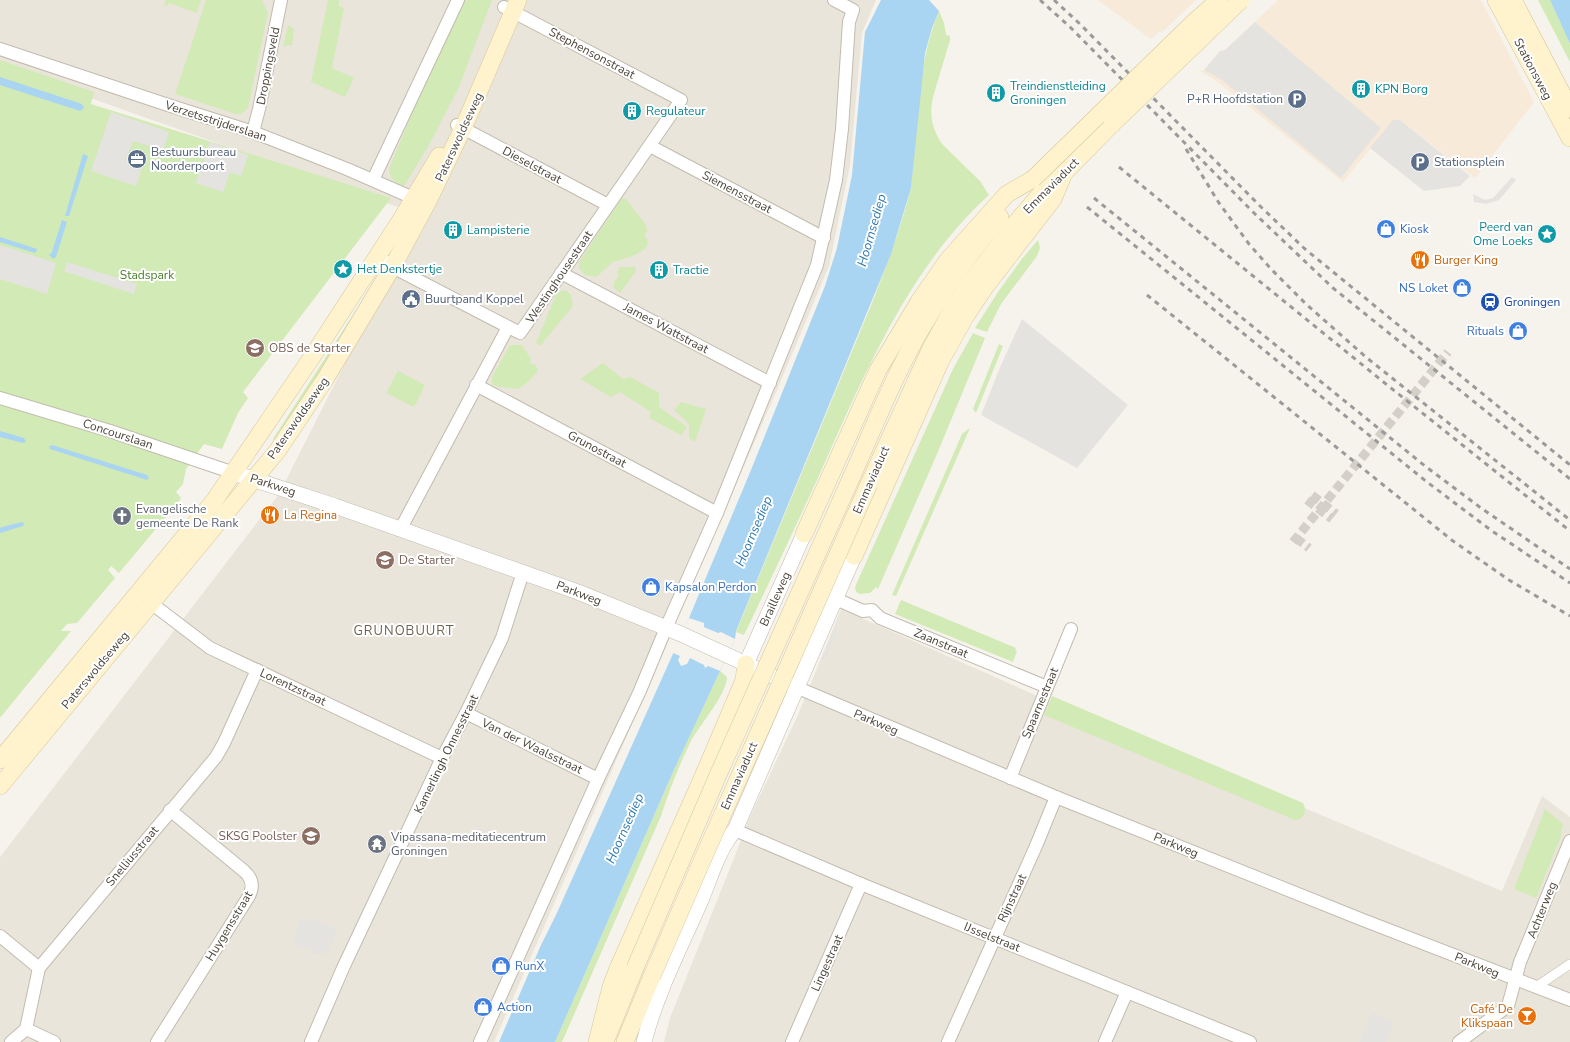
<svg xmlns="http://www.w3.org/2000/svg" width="1570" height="1042" font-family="'Nunito Sans',sans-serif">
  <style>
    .residential { fill: #eae5da }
    .commercial { fill: #f7ead8 }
    .green { fill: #d2eab5 }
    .parking { fill: #e5e3e0 }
    .water { fill: #a9d4f2 }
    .pier { fill: #f6f3ec }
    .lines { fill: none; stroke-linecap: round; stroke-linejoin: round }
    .pedestrian-tunnel { stroke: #d4d0c8; stroke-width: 9; stroke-dasharray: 9 4.5; stroke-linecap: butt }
    .pedestrian-casing { stroke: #c2bbae; stroke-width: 10 }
    .minor-casing { stroke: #c2bbae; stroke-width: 14 }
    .tertiary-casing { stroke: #c2bbae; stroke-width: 16 }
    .secondary-casing { stroke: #d6c79b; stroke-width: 18 }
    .pedestrian { stroke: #fff; stroke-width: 9 }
    .minor { stroke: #fff; stroke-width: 12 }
    .tertiary { stroke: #fff; stroke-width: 15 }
    .secondary { stroke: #fff3cd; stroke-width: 17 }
    .rail { stroke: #9a9a9a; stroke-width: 3; stroke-dasharray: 5 5; stroke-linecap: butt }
    .secondary-bridge-casing { stroke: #d6c79b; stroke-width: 18; stroke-linecap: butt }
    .secondary-bridge { stroke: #fff3cd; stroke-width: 17 }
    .labels { text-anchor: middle; stroke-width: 4; stroke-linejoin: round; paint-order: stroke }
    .street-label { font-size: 12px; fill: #4b4439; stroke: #fff }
    .culture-label { font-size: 12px; fill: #0d838f; stroke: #fff; text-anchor: start }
    .service-label { font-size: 12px; fill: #4e5e75; stroke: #fff; text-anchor: start }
    .shop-label { font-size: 12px; fill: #366cbe; stroke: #fff; text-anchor: start }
    .food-label { font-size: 12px; fill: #c56008; stroke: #fff; text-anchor: start }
    .park-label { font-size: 12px; fill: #4a7f2a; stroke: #fff }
    .transit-label { font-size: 12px; fill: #164399; stroke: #fff; text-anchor: start }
    .education-label { font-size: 12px; fill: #785e54; stroke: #fff; text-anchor: start }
    .worship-label { font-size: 12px; fill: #5b616d; stroke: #fff; text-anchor: start }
    .water-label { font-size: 13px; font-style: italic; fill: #2e7ab2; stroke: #fff }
    .neighbourhood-label { font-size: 13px; letter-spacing: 1px; fill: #6e6250; stroke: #fff }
  </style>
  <rect width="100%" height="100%" fill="#f6f3ec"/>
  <!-- residential -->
  <g class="residential">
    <path d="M0 0H876L862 33 850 165 829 266 777 390 494 1042H0V857L279 494 420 215 0 66Z"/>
    <path d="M841 609 1033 694 1502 891 1542 796 1570 817V1042H664L670 1018 740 843 748 821 798 715Z"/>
  </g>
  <!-- commercial -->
  <g class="commercial">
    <path d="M1098 0H1196L1161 33 1160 31 1151 39Z"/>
    <path d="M1278 0H1481L1534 102 1475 178 1400 120 1393 121 1343 182 1233 94 1215 80 1200 71 1204 70 1220 51 1225 50Z"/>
  </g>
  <!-- green -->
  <g class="green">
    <path d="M166 0H201L197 13 169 3 167 6 164 5Z"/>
    <path d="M206 0H262L268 13 248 108 241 114H236L175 94Z"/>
    <path d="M328 0H339V6L344 8 332 68 354 78 345 97 311 82Z"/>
    <path d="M462 0H492L459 87 428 147 404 186C395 183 390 179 389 169L441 43Z"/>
    <path d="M1538 0H1550L1570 44V62Z"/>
    <path d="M939 11 944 23 946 35 950 36V40L933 97C929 115 932 129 942 144L980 181 989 195C908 269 865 373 821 471 796 526 770 581 744 635L736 632 872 303C887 265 901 227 911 188 918 129 916 66 939 11Z"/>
    <path d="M288 25 294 29 292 45H289L283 47Z"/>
    <path d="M0 60 94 92 91 104 391 198 243 392 248 398 238 413 222 449 204 444 186 469 183 484 176 492 181 498 180 500 119 573 111 566 108 570 115 578 77 623 67 624 61 631H71L0 718Z"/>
    <path d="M622 198 626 199 646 225 647 232 644 235C658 250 628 257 618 261H614L596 277 585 275 579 268V262Z"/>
    <path d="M1038 240 1040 248 1037 256 1001 304 987 332 975 328 998 292 1021 260Z"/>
    <path d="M620 267H635L636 271 620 293 613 287 615 279H617L619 276 617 272Z"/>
    <path d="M565 290 571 295 573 306 540 346 536 343 557 292Z"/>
    <path d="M360 304 364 307 277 441 273 439Z"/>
    <path d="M973 333 985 338 937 454 878 589 876 587 870 593 860 594 856 592 855 587 953 369Z"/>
    <path d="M999 344 1003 346 976 413 973 409Z"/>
    <path d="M510 345H522L531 359 530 364H535L538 371 529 381 519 389 498 387 492 384V377Z"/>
    <path d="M603 363 623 379 630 377 659 393V407L687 427 681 435 649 418 651 412 620 392 611 397 580 379Z"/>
    <path d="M398 371 425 385 414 407 386 393Z"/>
    <path d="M681 402 706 409 695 442 689 438V424L674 410Z"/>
    <path d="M970 428 896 596 892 595 962 434Z"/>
    <path d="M901 600 1016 648 1015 650 1017 651 1013 662 895 614Z"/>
    <path d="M720 671 727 677C726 696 700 724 691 741 679 765 669 791 661 816L562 1042H555L673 772Z"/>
    <path d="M1052 696 1303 803C1307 811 1305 818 1295 820L1044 715Z"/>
    <path d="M1545 809 1563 824 1560 839 1536 898 1514 889Z"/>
  </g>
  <!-- parking -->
  <g class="parking">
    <path d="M1255 22 1381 128 1341 178 1222 80 1204 70 1220 51 1225 50Z"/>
    <path d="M111 112 169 132 163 150 133 141 126 160 143 165 136 186 91 171Z"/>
    <path d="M1393 120H1400L1470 176 1460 186 1424 191 1370 148Z"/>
    <path d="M210 142 248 155 241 176 230 172 223 192 196 183Z"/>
    <path d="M1512 177 1516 180 1499 200 1486 204 1474 202 1473 194 1485 200 1493 198Z"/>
    <path d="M0 245 56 263 47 294 0 279Z"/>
    <path d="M67 262 137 284 134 294 64 271Z"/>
    <path d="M1022 319 1128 405 1077 468 981 415 1001 365Z"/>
    <path d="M836 626 837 632 827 656 821 660Z"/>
    <path d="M300 920H316L338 930 327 953 316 954 293 943 298 933 295 931Z"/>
    <path d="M1372 1012 1395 1022 1386 1042H1359Z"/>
  </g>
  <!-- water -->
  <g class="water">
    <path d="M881 0H929L939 11 932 28 925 53 911 188 891 254 736 631 735 639 673 772 555 1042H499L541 945 556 915 689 618 751 470 825 286 837 248 852 175 865 32Z"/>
    <path d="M1550 0H1570V44Z"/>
    <path d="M0 77 73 101 82 104 84 108 80 111 0 85Z"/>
    <path d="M83 154 88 156 69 216H65Z"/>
    <path d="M62 220 67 222 56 257 53 259 49 255 52 252Z"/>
    <path d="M0 237 37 249V250L35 253 0 242Z"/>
    <path d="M0 431 24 438 26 442 23 443 0 437Z"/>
    <path d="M52 445 147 475 149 478 147 480 50 449 49 447Z"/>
    <path d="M22 522 24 523 23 526 0 533V528L2 527Z"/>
  </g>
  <!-- pier -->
  <path class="pier" d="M689 618 704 623V627L718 633 721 632 735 639 720 671 708 666 705 668 704 665 690 658 687 664 681 666 678 660 680 656 673 653Z"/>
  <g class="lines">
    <!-- pedestrian-tunnel -->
    <g class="pedestrian-tunnel">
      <path d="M1312 495 1336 514"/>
      <path d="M1307 500 1332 519"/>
      <path d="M1296 538 1309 548"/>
      <path d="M1293 542 1448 352"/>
    </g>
    <!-- pedestrian casing -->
    <g class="pedestrian-casing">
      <path id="pedestrian" d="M1536 987 1570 964"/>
    </g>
    <!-- minor casing -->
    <g class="minor-casing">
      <g id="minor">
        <path d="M0 49 168 105 253 132 347 169 420 201"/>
        <path d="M457 125 608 205"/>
        <path d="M253 132 259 109 281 0"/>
        <path d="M650 146 824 238"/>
        <path d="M373 180 458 0"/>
        <path d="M377 256 402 272 520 333 681 100 504 7"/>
        <path d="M561 273 770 383"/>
        <path d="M476 385 717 513"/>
        <path d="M0 398 110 431 234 473"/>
        <path d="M400 530 508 327"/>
        <path d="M836 599 863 611 872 610 880 618 1047 687"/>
        <path d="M151 603 210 648 442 758"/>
        <path d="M798 688 1056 797 1363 920 1570 1000"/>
        <path d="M466 713 598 779"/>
        <path d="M1010 778 1071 629"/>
        <path d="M735 830 861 884 1250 1042"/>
        <path d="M0 936 39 968"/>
        <path d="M26 1029 54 1042"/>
        <path d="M11 1042 26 1029 39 968 216 757 224 743 257 670"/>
        <path d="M157 1042 249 896C254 886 252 878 244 871L170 810"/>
        <path d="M311 1042 343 968 442 758 466 713 502 638 523 572"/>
        <path d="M480 1042 598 779 639 693 666 628 717 513 817 265 836 180 842 129 849 22 853 10 834 0"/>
        <path d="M792 1042 861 884"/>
        <path d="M948 1042 1036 846 1056 797"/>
        <path d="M1105 1042 1127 992"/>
        <path d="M1459 1042 1508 1006 1520 962 1570 841"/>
      </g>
    </g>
    <!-- tertiary casing -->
    <g class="tertiary-casing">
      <g id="tertiary">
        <path d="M234 473 335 506 578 592 681 634 798 688"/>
        <path d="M746 664 804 534"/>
        <path d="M644 1042C656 994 682 944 702 898 710 878 720 846 735 830L854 556"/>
      </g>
    </g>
    <!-- secondary casing -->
    <g class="secondary-casing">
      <g id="secondary">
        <path d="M1496 0 1570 138"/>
        <path d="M1513 0 1570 109"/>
        <path d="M852 476C874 427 894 376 921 329 944 290 970 252 1000 217"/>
        <path d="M869 484 931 348 952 310 973 279 1013 226 1043 191 1063 174 1112 124"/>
        <path d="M804 534 878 370 920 300 947 261 1007 194 1033 179"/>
        <path d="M854 556 940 362 965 317 985 287 1053 199 1062 178"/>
        <path d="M0 760 214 501 312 357 399 223 439 156"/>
        <path d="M0 786 278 450 324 381 393 266 428 201 465 124 518 0"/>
        <path d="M607 1037 635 968"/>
        <path d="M597 1042 611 987 617 971 705 772 744 680 746 664"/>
        <path d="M625 1042 652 976"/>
      </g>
    </g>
    <!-- pedestrian -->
    <use href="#pedestrian" class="pedestrian"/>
    <!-- minor -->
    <use href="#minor" class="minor"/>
    <!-- tertiary -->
    <use href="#tertiary" class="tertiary"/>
    <!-- secondary -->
    <use href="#secondary" class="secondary"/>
    <!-- rail -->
    <g class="rail">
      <path d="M1040 0 1070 27 1254 213 1333 288 1570 479"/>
      <path d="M1054 0 1080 24 1260 206 1305 249 1570 465"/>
      <path d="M1186 149 1219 203 1249 244 1272 270 1306 304 1367 358 1570 520"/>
      <path d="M1119 167 1381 380 1570 531"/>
      <path d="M1094 198 1425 466 1481 508 1570 569"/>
      <path d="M1087 207 1427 482 1492 531 1570 583"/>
      <path d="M1147 295 1453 541 1509 580 1570 616"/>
    </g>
    <!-- secondary-bridge casing -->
    <g class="secondary-bridge-casing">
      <g id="secondary-bridge">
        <path d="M1112 124 1241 0"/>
        <path d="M1033 179 1193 23 1219 0"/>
        <path d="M635 968 718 775 852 476"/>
        <path d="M652 976 705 854 869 484"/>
      </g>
    </g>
    <!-- secondary-bridge -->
    <use href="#secondary-bridge" class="secondary-bridge"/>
  </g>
  <!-- icons -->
  <defs>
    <g id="building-disc" transform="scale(1)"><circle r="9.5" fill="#0f9aa8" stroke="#fff"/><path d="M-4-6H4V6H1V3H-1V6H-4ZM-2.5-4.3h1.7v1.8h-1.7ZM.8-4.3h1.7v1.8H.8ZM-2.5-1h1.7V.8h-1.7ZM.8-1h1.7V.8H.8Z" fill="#fff"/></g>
    <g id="parking-disc" transform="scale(1)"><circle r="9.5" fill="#5c6f8a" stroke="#fff"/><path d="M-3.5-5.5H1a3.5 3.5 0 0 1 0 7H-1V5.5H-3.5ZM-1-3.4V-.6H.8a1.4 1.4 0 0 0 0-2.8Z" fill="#fff"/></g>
    <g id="office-disc" transform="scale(1)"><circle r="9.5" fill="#5c6f8a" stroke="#fff"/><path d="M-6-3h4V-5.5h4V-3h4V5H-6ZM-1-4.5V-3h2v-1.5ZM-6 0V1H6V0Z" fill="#fff"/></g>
    <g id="shop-disc" transform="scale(1)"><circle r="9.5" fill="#3f7fe0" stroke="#fff"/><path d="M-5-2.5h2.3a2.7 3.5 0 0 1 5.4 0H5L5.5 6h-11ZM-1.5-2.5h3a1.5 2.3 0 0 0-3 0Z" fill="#fff"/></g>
    <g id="sight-disc" transform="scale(1)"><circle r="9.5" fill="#0f9aa8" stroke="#fff"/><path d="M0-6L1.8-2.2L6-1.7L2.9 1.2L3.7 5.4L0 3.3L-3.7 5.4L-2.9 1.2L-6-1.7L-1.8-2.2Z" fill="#fff"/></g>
    <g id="restaurant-disc" transform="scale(1)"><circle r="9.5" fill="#e8710a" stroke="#fff"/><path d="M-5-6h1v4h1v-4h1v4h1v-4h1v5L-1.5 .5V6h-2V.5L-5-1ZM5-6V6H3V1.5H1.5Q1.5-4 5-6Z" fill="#fff"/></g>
    <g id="civic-disc" transform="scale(1)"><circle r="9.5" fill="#5c6f8a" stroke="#fff"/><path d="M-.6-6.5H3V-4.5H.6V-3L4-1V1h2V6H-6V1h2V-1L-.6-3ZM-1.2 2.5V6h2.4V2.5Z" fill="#fff"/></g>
    <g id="station-disc" transform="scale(1)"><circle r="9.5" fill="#1a4fb4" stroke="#fff"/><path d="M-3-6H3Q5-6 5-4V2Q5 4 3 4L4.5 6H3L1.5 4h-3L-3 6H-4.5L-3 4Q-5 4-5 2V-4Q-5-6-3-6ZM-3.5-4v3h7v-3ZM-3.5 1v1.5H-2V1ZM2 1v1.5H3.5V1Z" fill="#fff"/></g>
    <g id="school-disc" transform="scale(1)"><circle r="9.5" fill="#8d6e63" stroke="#fff"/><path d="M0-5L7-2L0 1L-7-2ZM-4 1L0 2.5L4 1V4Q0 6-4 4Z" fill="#fff"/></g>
    <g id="church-disc" transform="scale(1)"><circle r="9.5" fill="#6b7280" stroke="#fff"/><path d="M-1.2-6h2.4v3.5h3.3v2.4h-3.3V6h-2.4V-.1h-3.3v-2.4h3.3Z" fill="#fff"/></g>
    <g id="temple-disc" transform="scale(1)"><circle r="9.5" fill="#6b7280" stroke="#fff"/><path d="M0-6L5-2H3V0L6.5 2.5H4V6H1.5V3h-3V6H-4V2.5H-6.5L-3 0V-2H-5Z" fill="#fff"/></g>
    <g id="bar-disc" transform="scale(1)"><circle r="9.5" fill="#e8710a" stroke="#fff"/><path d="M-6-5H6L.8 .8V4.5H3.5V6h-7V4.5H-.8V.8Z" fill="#fff"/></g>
  </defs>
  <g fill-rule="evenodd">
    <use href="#building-disc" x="1361" y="89"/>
    <use href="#building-disc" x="996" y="93"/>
    <use href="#parking-disc" x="1297" y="99"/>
    <use href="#building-disc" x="632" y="111"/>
    <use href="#office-disc" x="137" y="159"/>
    <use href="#parking-disc" x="1420" y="162"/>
    <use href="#shop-disc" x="1386" y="229"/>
    <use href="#building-disc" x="453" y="230"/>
    <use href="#sight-disc" x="1547" y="234"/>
    <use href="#restaurant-disc" x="1420" y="260"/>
    <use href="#sight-disc" x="343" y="269"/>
    <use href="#building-disc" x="659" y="270"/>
    <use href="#shop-disc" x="1462" y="288"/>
    <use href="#civic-disc" x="411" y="299"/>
    <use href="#station-disc" x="1490" y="302"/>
    <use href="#shop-disc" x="1518" y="331"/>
    <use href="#school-disc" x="255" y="348"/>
    <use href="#restaurant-disc" x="270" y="515"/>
    <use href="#church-disc" x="122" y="516"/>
    <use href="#school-disc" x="385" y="560"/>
    <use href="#shop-disc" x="651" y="587"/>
    <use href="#school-disc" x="311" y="836"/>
    <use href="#temple-disc" x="377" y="844"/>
    <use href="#shop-disc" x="501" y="966"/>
    <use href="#shop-disc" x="483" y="1007"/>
    <use href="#bar-disc" x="1527" y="1016"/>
  </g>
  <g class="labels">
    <!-- street labels -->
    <g class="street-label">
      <text transform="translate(592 53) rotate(28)" y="4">Stephensonstraat</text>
      <text transform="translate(268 66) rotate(-79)" y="4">Droppingsveld</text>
      <text transform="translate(1533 69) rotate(62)" y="4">Stationsweg</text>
      <text transform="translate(216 121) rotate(18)" y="4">Verzetsstrijderslaan</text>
      <text transform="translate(459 137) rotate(-65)" y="4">Paterswoldseweg</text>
      <text transform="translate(532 165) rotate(28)" y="4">Dieselstraat</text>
      <text transform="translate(1051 186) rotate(-45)" y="4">Emmaviaduct</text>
      <text transform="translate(737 192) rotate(28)" y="4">Siemensstraat</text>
      <text transform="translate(559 277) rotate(-56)" y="4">Westinghousestraat</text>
      <text transform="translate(666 328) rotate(28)" y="4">James Wattstraat</text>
      <text transform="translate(298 418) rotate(-55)" y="4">Paterswoldseweg</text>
      <text transform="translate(118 434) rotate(18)" y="4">Concourslaan</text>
      <text transform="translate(597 449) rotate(28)" y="4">Grunostraat</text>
      <text transform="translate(871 480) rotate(-66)" y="4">Emmaviaduct</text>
      <text transform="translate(273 485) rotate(18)" y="4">Parkweg</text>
      <text transform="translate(579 593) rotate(21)" y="4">Parkweg</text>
      <text transform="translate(775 599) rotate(-66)" y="4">Brailleweg</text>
      <text transform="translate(941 643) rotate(23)" y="4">Zaanstraat</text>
      <text transform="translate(95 670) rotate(-50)" y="4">Paterswoldseweg</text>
      <text transform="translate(293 687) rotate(25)" y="4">Lorentzstraat</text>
      <text transform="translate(1040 703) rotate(-67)" y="4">Spaarnestraat</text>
      <text transform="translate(876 722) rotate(23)" y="4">Parkweg</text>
      <text transform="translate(532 746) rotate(26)" y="4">Van der Waalsstraat</text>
      <text transform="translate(446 754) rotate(-64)" y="4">Kamerlingh Onnesstraat</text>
      <text transform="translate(739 776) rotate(-66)" y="4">Emmaviaduct</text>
      <text transform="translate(1176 845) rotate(22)" y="4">Parkweg</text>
      <text transform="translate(132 856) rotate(-50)" y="4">Snelliusstraat</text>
      <text transform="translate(1012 898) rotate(-65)" y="4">Rijnstraat</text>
      <text transform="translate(1542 910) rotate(-68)" y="4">Achterweg</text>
      <text transform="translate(229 926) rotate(-59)" y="4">Huygensstraat</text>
      <text transform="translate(992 937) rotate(22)" y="4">IJsselstraat</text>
      <text transform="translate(827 963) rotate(-66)" y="4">Lingestraat</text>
      <text transform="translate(1477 965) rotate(22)" y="4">Parkweg</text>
    </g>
    <!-- culture labels -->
    <g class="culture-label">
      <text x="1010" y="90">Treindienstleiding<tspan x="1010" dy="14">Groningen</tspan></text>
      <text x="1375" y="93">KPN Borg</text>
      <text x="646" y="115">Regulateur</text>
      <text x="1533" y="231" text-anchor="end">Peerd van<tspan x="1533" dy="14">Ome Loeks</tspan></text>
      <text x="467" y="234">Lampisterie</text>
      <text x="357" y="273">Het Denkstertje</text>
      <text x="673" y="274">Tractie</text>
    </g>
    <!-- service labels -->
    <g class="service-label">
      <text x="1283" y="103" text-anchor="end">P+R Hoofdstation</text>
      <text x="151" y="156">Bestuursbureau<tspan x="151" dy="14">Noorderpoort</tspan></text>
      <text x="1434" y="166">Stationsplein</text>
      <text x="425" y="303">Buurtpand Koppel</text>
    </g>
    <!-- shop labels -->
    <g class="shop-label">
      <text x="1400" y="233">Kiosk</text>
      <text x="1448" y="292" text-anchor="end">NS Loket</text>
      <text x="1504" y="335" text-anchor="end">Rituals</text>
      <text x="665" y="591">Kapsalon Perdon</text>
      <text x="515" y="970">RunX</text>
      <text x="497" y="1011">Action</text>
    </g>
    <!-- food labels -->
    <g class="food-label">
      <text x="1434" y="264">Burger King</text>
      <text x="284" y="519">La Regina</text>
      <text x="1513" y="1013" text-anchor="end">Café De<tspan x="1513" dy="14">Klikspaan</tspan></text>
    </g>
    <!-- park labels -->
    <g class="park-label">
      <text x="147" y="279">Stadspark</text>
    </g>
    <!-- transit labels -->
    <g class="transit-label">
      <text x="1504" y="306">Groningen</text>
    </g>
    <!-- education labels -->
    <g class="education-label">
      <text x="269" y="352">OBS de Starter</text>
      <text x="399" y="564">De Starter</text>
      <text x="297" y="840" text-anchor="end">SKSG Poolster</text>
    </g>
    <!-- worship labels -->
    <g class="worship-label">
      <text x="136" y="513">Evangelische<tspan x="136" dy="14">gemeente De Rank</tspan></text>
      <text x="391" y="841">Vipassana-meditatiecentrum<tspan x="391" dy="14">Groningen</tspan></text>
    </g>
    <!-- water labels -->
    <g class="water-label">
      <text transform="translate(871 230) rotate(-74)" y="5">Hoornsediep</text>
      <text transform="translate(753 531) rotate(-67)" y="5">Hoornsediep</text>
      <text transform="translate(624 828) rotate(-66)" y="5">Hoornsediep</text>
    </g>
    <!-- neighbourhood labels -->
    <g class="neighbourhood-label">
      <text x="404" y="635">GRUNOBUURT</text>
    </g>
  </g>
</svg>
